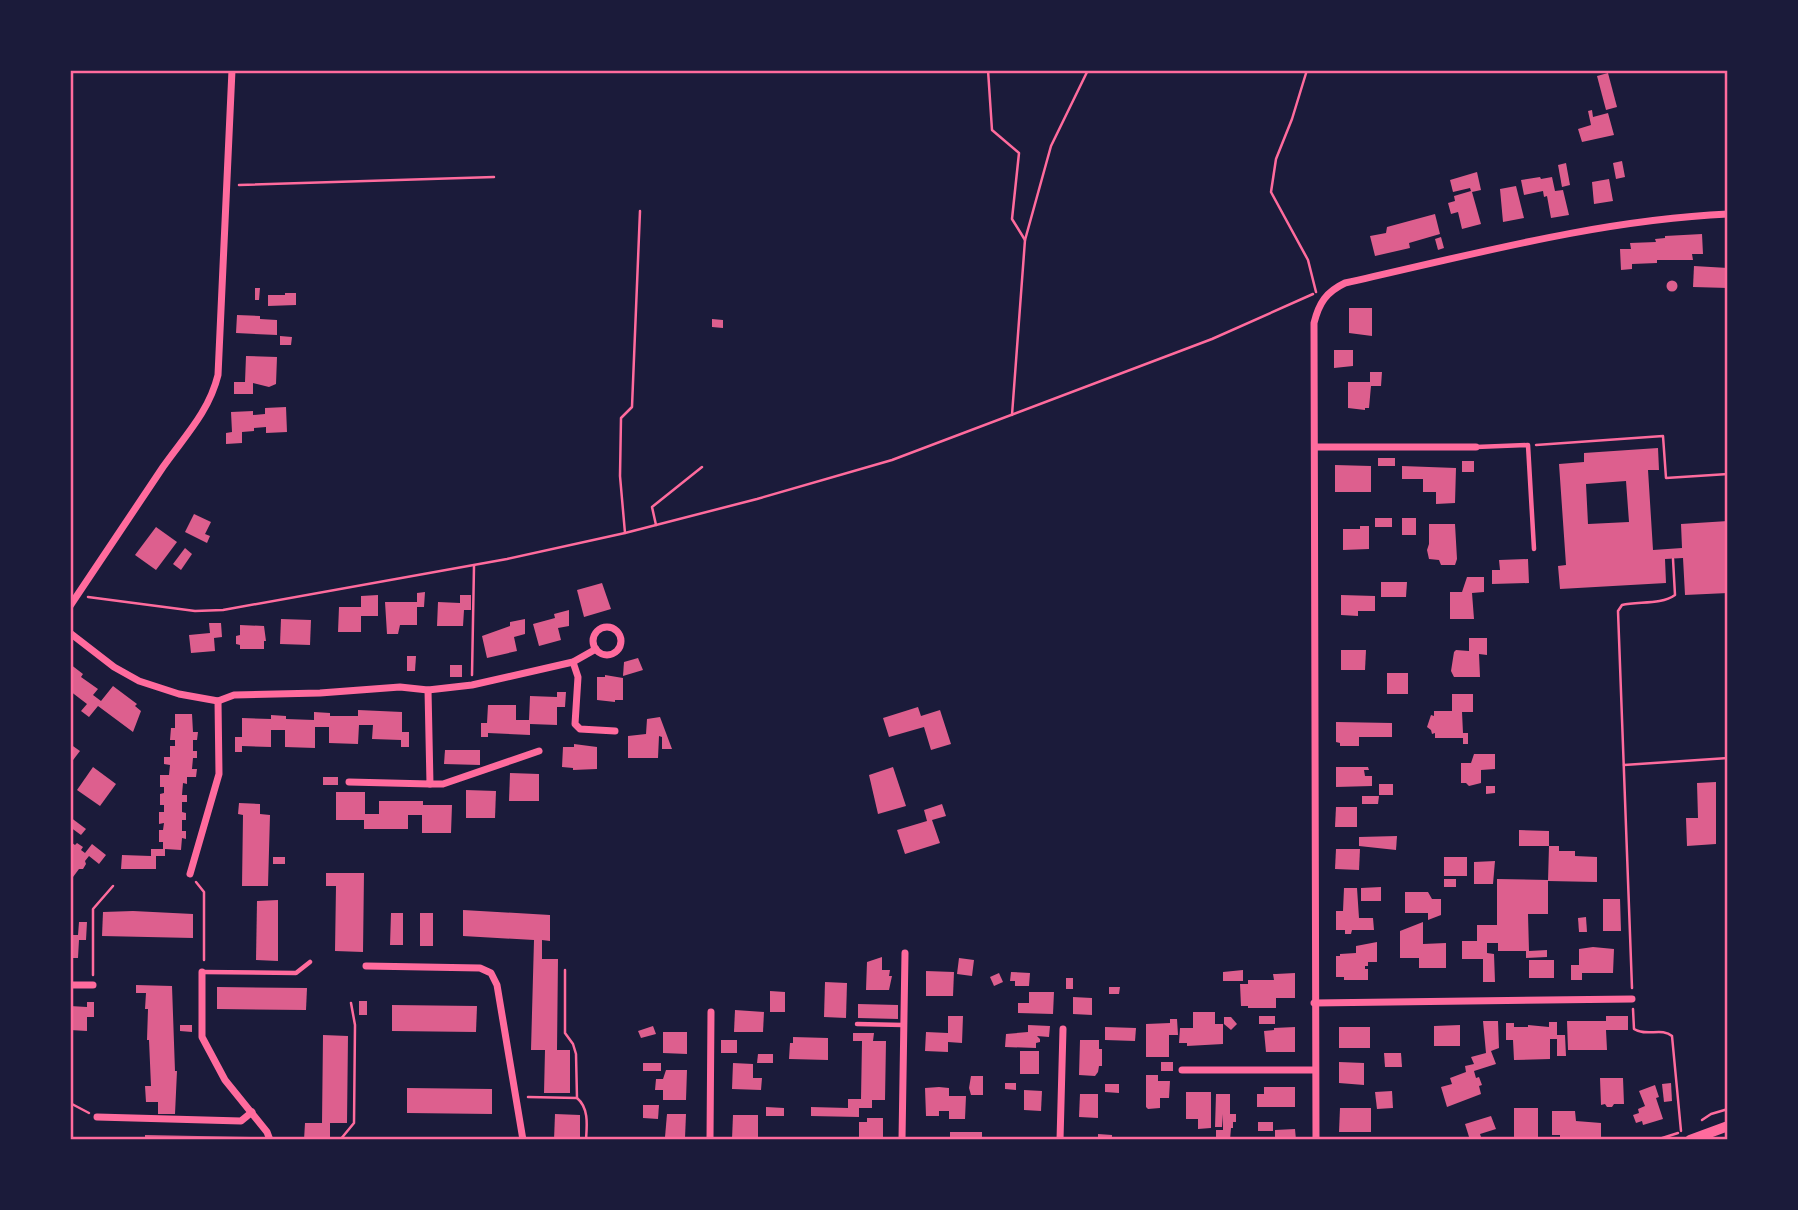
<svg xmlns="http://www.w3.org/2000/svg" width="1798" height="1210" font-family="'PT Sans Narrow',sans-serif">
  <style>
    .building { fill: #dd5f8e; fill-rule: evenodd }
    .lines { fill: none; stroke-linecap: round; stroke-linejoin: round }
    .path { stroke: #ff6b9d; stroke-width: 2.5 }
    .service { stroke: #ff6b9d; stroke-width: 4.5 }
    .minor { stroke: #ff6b9d; stroke-width: 7 }
    .tertiary { stroke: #ff6b9d; stroke-width: 10 }
    .neatline { fill: none; stroke: #ff6b9d; stroke-width: 2.5 }
  </style>
  <rect width="100%" height="100%" fill="#1b1b3a"/>
  <!-- building -->
  <g class="building">
    <path d="M1608 73 1617 107 1606 110 1597 76Z"/>
    <path d="M1592 110 1593 117 1608 113 1614 135 1582 142 1578 129 1591 125 1588 111Z"/>
    <path d="M1622 161 1625 177 1616 179 1613 163Z"/>
    <path d="M1566 163 1570 185 1562 187 1558 165Z"/>
    <path d="M1477 172 1481 190 1472 192 1481 224 1462 229 1458 212 1451 214 1448 203 1455 201 1454 196 1471 191 1470 188 1453 192 1450 180Z"/>
    <path d="M1540 177 1541 179 1552 177 1555 191 1563 190 1569 215 1551 218 1547 196 1544 197 1543 191 1524 195 1521 180Z"/>
    <path d="M1609 179 1613 201 1594 204 1592 182Z"/>
    <path d="M1516 186 1524 218 1503 222 1500 189Z"/>
    <path d="M1435 214 1440 234 1409 243 1410 248 1375 256 1370 236 1386 233 1387 227Z"/>
    <path d="M1702 234 1703 254H1692L1693 260H1657V263L1632 264V269L1621 270 1620 249H1631L1630 243 1656 242 1655 239 1665 238V236Z"/>
    <path d="M1441 237 1444 248 1438 250 1435 239Z"/>
    <path d="M1694 266 1728 268V288L1693 287Z"/>
    <circle cx="1672" cy="286" r="5.5"/>
    <path d="M255 288H260L259 300H255Z"/>
    <path d="M285 293H296V305L268 306V295H285Z"/>
    <path d="M1349 308H1372V336L1349 333Z"/>
    <path d="M237 315 260 316V319L277 320V335L236 333Z"/>
    <path d="M712 319 723 320V328L712 327Z"/>
    <path d="M280 336 292 337 291 345H280Z"/>
    <path d="M1334 350H1353V366L1334 368Z"/>
    <path d="M246 356 277 357 276 384 269 387 253 383V394H234V382H245Z"/>
    <path d="M1370 372H1382L1381 386H1371L1369 408H1365V410L1348 408V382H1370Z"/>
    <path d="M286 407 287 432 266 433V427L254 428V431L242 432V443L226 444V433L232 432 231 412 253 411V415L265 414V408Z"/>
    <path d="M1658 448 1659 470H1648L1653 550 1682 548 1681 524 1728 521V593L1685 595 1683 558 1665 559 1666 583 1560 589 1558 566 1566 565 1559 464 1584 462V453ZM1626 481 1629 522 1588 524 1586 484Z"/>
    <rect x="1378" y="458" width="17" height="8"/>
    <rect x="1462" y="461" width="12" height="11"/>
    <path d="M1335 465 1371 466V492H1335Z"/>
    <path d="M1402 466 1456 468 1455 503 1436 504V492H1423V479H1402Z"/>
    <path d="M194 514 211 522 205 534 210 536 207 543 185 532Z"/>
    <rect x="1375" y="518" width="17" height="9"/>
    <rect x="1402" y="518" width="14" height="17"/>
    <path d="M1429 524H1455L1457 559 1455 565H1441L1439 560 1429 559 1427 550 1429 544Z"/>
    <path d="M1360 526H1369V549L1343 550V529H1360Z"/>
    <path d="M156 527 177 542 156 570 135 555Z"/>
    <path d="M185 548 192 554 181 570 173 564Z"/>
    <path d="M1528 559 1529 583 1492 584V570H1500L1499 560Z"/>
    <path d="M1467 577H1484V592L1472 593 1474 619H1450V592H1462Z"/>
    <path d="M1381 582H1407L1406 597H1381Z"/>
    <path d="M602 583 611 609 584 617 577 590Z"/>
    <path d="M425 592 424 607H417V625H400L398 634H387L385 602H417V593Z"/>
    <path d="M378 595V616H361V632H338L339 607H361V596Z"/>
    <path d="M460 595H471V610H464L463 626H437L438 602 460 603Z"/>
    <path d="M1341 595 1375 596V611H1358V616L1341 615Z"/>
    <path d="M569 610V626L558 628 561 640 539 646 533 624 555 618 554 614Z"/>
    <path d="M281 619 311 620 310 645 280 644Z"/>
    <path d="M525 619V634L514 637 517 651 487 658 482 636 510 626V622Z"/>
    <path d="M209 623H221L222 637 214 638 215 651 191 653 189 635 210 633Z"/>
    <path d="M240 625 264 626 266 641H264V649H240V645L236 644V636L240 635Z"/>
    <path d="M1469 638H1487V655L1479 654 1480 677H1454L1451 671 1454 652 1456 650 1469 651Z"/>
    <path d="M1341 650H1366L1365 670H1341Z"/>
    <path d="M407 656H416L415 671H407Z"/>
    <path d="M638 658 643 670 623 676 624 662Z"/>
    <path d="M70 664 83 674 81 677 98 689 93 695 101 701 113 686 137 704 135 706 141 711 133 732 98 706 89 717 81 711 87 704 70 691Z"/>
    <rect x="450" y="665" width="12" height="12"/>
    <rect x="1387" y="673" width="21" height="21"/>
    <path d="M605 675 623 678V700H615V702L597 700V677H605Z"/>
    <path d="M557 692H566L565 707H557V725L530 724V735L488 733V737H481V723H487L488 705H516V720H529L530 696 557 697Z"/>
    <path d="M1452 694H1473V712H1462L1463 733H1468V744H1463V738H1435V733L1432 734 1431 730 1427 727 1431 715 1434 716V711H1452Z"/>
    <path d="M918 707 921 716 940 710 951 744 931 750 924 727 889 737 883 718Z"/>
    <path d="M358 710 402 712V732H409V747H401V740L372 739 373 725H359L358 744 329 743V727H315V748L285 747V730H271V747L242 746V752H235V737H242V718L271 719V715L286 716V719L314 720V712L330 713V716H358Z"/>
    <path d="M175 714H192L193 732H198L197 740H193V751H197V758H193L192 769H197L196 777H187V784L183 783 182 795H187V802H182V812L186 813V820H182V831H186V839L182 838 181 850 165 849V856H156V869H121L122 855 151 856V849H163V842H159V830H163L164 823 159 824V812H164V805H160V794L164 793V787H160V775H169L170 765 164 764V757H170V746H175V740H170L171 728H175Z"/>
    <path d="M660 717 672 749H662V737L659 736 658 758H628V736L646 734 647 719Z"/>
    <path d="M1336 722 1392 723V737H1359V746H1340V743L1336 742Z"/>
    <path d="M70 744 80 751 70 764Z"/>
    <path d="M574 744 597 747V769L573 770V768L562 767 563 747H574Z"/>
    <path d="M445 750H480V765L444 764Z"/>
    <path d="M1474 754H1495V769L1481 770V783L1469 786 1466 783H1461V763H1471Z"/>
    <path d="M93 767 116 784 100 806 77 790Z"/>
    <path d="M893 767 906 806 878 814 869 775Z"/>
    <path d="M1336 767H1368L1369 770H1364L1365 776H1372V786L1336 787Z"/>
    <path d="M510 773 539 774V801H509Z"/>
    <rect x="323" y="777" width="15" height="8"/>
    <path d="M1716 782V844L1687 846 1686 818H1698L1697 783Z"/>
    <rect x="1379" y="784" width="14" height="11"/>
    <path d="M1486 786H1495V793L1486 794Z"/>
    <path d="M466 790 496 791 495 818H466Z"/>
    <path d="M336 792H365V814H379V801H423V805H452L451 833H422V815H408V829H364V820H336Z"/>
    <path d="M1362 796H1379L1378 804H1362Z"/>
    <path d="M239 803 260 804V814L270 815 268 886H242L243 815 238 814Z"/>
    <path d="M942 804 946 816 932 820 940 843 905 854 897 830 927 821 924 810Z"/>
    <path d="M1336 807H1357V827H1335Z"/>
    <path d="M70 817 86 829 81 835 70 827Z"/>
    <path d="M1519 830 1549 831V846H1519Z"/>
    <path d="M1397 836 1396 850 1359 846V837Z"/>
    <path d="M72 843 75 845 77 843 83 847 81 850 85 853 92 844 106 855 99 864 89 856 85 861 86 864 83 869H79L70 881Z"/>
    <path d="M1549 846H1559V851H1575V856L1597 857V882L1548 881Z"/>
    <path d="M1336 849H1360L1359 870 1335 869Z"/>
    <rect x="273" y="857" width="12" height="7"/>
    <rect x="1444" y="857" width="23" height="19"/>
    <path d="M1495 861 1493 884H1474V862Z"/>
    <path d="M326 873H364L363 952 335 951 336 886H326Z"/>
    <rect x="1444" y="879" width="12" height="8"/>
    <path d="M1497 879 1548 880V914H1528L1529 951 1547 950V957L1526 958V951H1498V943H1487V953L1494 954 1495 982H1483V959H1462V941H1477V925H1497Z"/>
    <path d="M1381 887V901H1361V888Z"/>
    <path d="M1344 888H1357L1359 918H1373L1374 930H1352L1351 934H1345V930H1336V911H1343Z"/>
    <path d="M1405 892H1428L1432 899H1441V915L1428 920V913H1405Z"/>
    <path d="M1603 899H1620L1621 931H1603Z"/>
    <path d="M278 900V961L256 960 257 901Z"/>
    <path d="M463 910 550 915V941L542 940V959H558L557 1050H570V1093H544L545 1050H531L534 940 463 936Z"/>
    <path d="M133 911 193 914V938L102 936 103 912Z"/>
    <path d="M391 913H403V945H390Z"/>
    <rect x="420" y="913" width="13" height="33"/>
    <path d="M1586 917 1587 932H1579L1578 918Z"/>
    <path d="M79 922H87L86 940H79L78 958H70V935H78Z"/>
    <path d="M1423 922V944L1446 943V968H1419V958H1400V931Z"/>
    <path d="M1377 942V962H1368V966H1365V969H1368V980H1344V977H1336V956H1340V954L1356 953V946Z"/>
    <path d="M1593 947 1614 949 1613 973H1582V980H1571V965H1579V949Z"/>
    <path d="M882 957V970H890L889 976H892L889 990H866L867 962Z"/>
    <path d="M959 958 974 960 972 976 957 974Z"/>
    <rect x="1529" y="960" width="25" height="18"/>
    <path d="M1243 970V981H1223V972Z"/>
    <path d="M926 971 954 972 953 996H926Z"/>
    <path d="M1011 972 1030 973 1029 986H1015V981H1010Z"/>
    <path d="M999 973 1003 982 994 986 990 977Z"/>
    <path d="M1295 973V998H1276V1008H1248V1006H1241L1240 984H1248V980H1274L1273 974H1276Z"/>
    <rect x="1066" y="978" width="7" height="11"/>
    <path d="M825 982 847 983 846 1018 824 1017Z"/>
    <path d="M136 985 172 986 175 1071H177L175 1114H158V1102H146L145 1086H151L149 1040H147L148 1009H145L146 993H136Z"/>
    <path d="M217 987 307 988 306 1010 217 1009Z"/>
    <path d="M1109 987H1120L1119 994H1109Z"/>
    <path d="M770 991 785 992V1012H770Z"/>
    <path d="M1029 992H1054L1053 1014 1018 1013V1003H1029Z"/>
    <path d="M1073 997 1092 998V1015L1073 1014Z"/>
    <rect x="359" y="1001" width="8" height="14"/>
    <path d="M87 1002H94V1017H87V1031L70 1030V1006L87 1007Z"/>
    <path d="M858 1004 898 1005V1019L858 1018Z"/>
    <path d="M392 1005 477 1006 476 1032 392 1031Z"/>
    <path d="M735 1010 764 1012 763 1032H734Z"/>
    <path d="M1193 1012H1215V1024H1223V1044L1187 1046V1043H1179L1180 1028H1193Z"/>
    <path d="M948 1016H963L962 1043 948 1042V1052L925 1051 926 1032 948 1033Z"/>
    <rect x="1259" y="1016" width="16" height="8"/>
    <path d="M1606 1016H1628V1030H1606L1607 1050H1568L1567 1021H1606Z"/>
    <path d="M1224 1017H1231L1237 1024 1231 1030 1224 1024Z"/>
    <path d="M1170 1019H1177L1178 1035H1169V1057H1146V1024L1170 1023Z"/>
    <path d="M1483 1021H1498L1499 1048 1491 1051 1496 1064 1474 1071 1476 1078 1479 1077 1482 1085 1479 1086 1481 1094 1447 1107 1441 1087 1452 1084 1450 1078 1466 1072 1465 1066 1474 1064 1471 1057 1486 1053Z"/>
    <path d="M1549 1022H1557V1035H1565L1566 1056H1557V1039H1550V1059L1514 1060 1513 1040H1506V1023H1514V1027H1528V1025L1549 1027Z"/>
    <path d="M180 1025H192V1032L180 1031Z"/>
    <path d="M1028 1025 1050 1026 1049 1037 1037 1036 1040 1039V1042L1036 1043V1048L1005 1047 1006 1034 1028 1032Z"/>
    <path d="M1460 1025V1046H1434V1026Z"/>
    <path d="M653 1026 656 1034 641 1038 638 1031Z"/>
    <path d="M1105 1027 1136 1028 1135 1041 1105 1040Z"/>
    <path d="M1295 1027V1052H1266L1264 1031 1274 1030V1028Z"/>
    <rect x="1339" y="1027" width="31" height="21"/>
    <path d="M663 1032H687V1054L663 1053Z"/>
    <path d="M853 1033H874L873 1041H886L885 1100H872V1108H859V1117L811 1116V1107L848 1108V1099H861L862 1041H853Z"/>
    <path d="M323 1035 348 1036 347 1123H330V1140H304L305 1123H322Z"/>
    <path d="M793 1037 828 1038V1060L789 1059 790 1043H793Z"/>
    <rect x="721" y="1040" width="16" height="13"/>
    <path d="M1080 1040H1099V1049H1102V1066H1099L1098 1072 1095 1076 1079 1075Z"/>
    <rect x="1020" y="1051" width="19" height="23"/>
    <path d="M1384 1053H1401L1402 1067H1385Z"/>
    <path d="M758 1054H773V1063H757Z"/>
    <rect x="1161" y="1062" width="12" height="9"/>
    <path d="M1339 1062 1364 1063V1085L1339 1083Z"/>
    <rect x="643" y="1063" width="18" height="8"/>
    <path d="M733 1063 753 1064V1078H762L761 1090 732 1089Z"/>
    <path d="M666 1070H687L686 1100H663V1090H655L656 1079H663Z"/>
    <path d="M1146 1075H1158V1081H1170L1169 1098H1160V1108L1148 1109 1146 1107Z"/>
    <path d="M971 1076H983V1095H971L969 1088Z"/>
    <path d="M1600 1078H1623L1624 1104H1614L1612 1107H1607L1605 1104 1601 1105Z"/>
    <path d="M1005 1083H1016V1090L1005 1089Z"/>
    <path d="M1671 1083 1672 1101 1664 1102 1662 1084Z"/>
    <path d="M1105 1084H1119V1093L1105 1092Z"/>
    <path d="M1655 1085 1659 1097 1656 1098 1663 1119 1643 1125 1642 1121 1636 1123 1633 1115 1639 1113 1638 1109 1645 1106 1639 1091Z"/>
    <path d="M939 1087 949 1088V1096H966L965 1119H949V1111H939V1116H926L925 1088Z"/>
    <path d="M1264 1087H1295V1107H1257V1094H1264Z"/>
    <path d="M407 1088 492 1089V1114L407 1113Z"/>
    <path d="M1024 1090 1042 1091 1041 1111 1024 1110Z"/>
    <path d="M1392 1091 1393 1108 1377 1109 1375 1092Z"/>
    <path d="M1186 1092H1211V1128L1198 1129V1119H1186Z"/>
    <path d="M1080 1094H1098V1118L1079 1117Z"/>
    <path d="M1216 1094H1230V1114H1236V1122H1233V1128H1231L1230 1140 1216 1138V1130H1223V1114L1222 1127H1215Z"/>
    <path d="M643 1105H659L658 1119 643 1118Z"/>
    <path d="M766 1107 784 1108V1116H766Z"/>
    <path d="M1340 1108H1371V1132H1339Z"/>
    <path d="M1514 1108H1538V1138L1514 1139Z"/>
    <path d="M1552 1111H1575L1576 1121 1601 1123V1140H1573V1138H1560V1135H1552Z"/>
    <path d="M555 1114 580 1115V1140H554Z"/>
    <path d="M667 1114H686L685 1138 665 1137Z"/>
    <path d="M733 1115H758V1139H732Z"/>
    <path d="M1491 1116 1496 1129 1480 1134 1482 1140H1470L1465 1124Z"/>
    <path d="M867 1118H883V1140H859V1122H867Z"/>
    <rect x="1258" y="1122" width="15" height="9"/>
    <path d="M1295 1129 1296 1140H1263V1137H1275V1130Z"/>
    <rect x="950" y="1132" width="32" height="8"/>
    <path d="M1098 1134 1112 1135V1140H1098Z"/>
    <path d="M145 1135 251 1137V1140H145Z"/>
  </g>
  <g class="lines">
    <!-- path -->
    <g class="path">
      <path d="M988 70 992 130 1019 153 1012 219 1025 240"/>
      <path d="M1307 70 1292 119 1276 159 1271 192 1308 260 1316 292"/>
      <path d="M239 185 494 177"/>
      <path d="M1012 415 1025 240 1051 146 1088 70"/>
      <path d="M1536 445 1663 436 1666 478 1728 474"/>
      <path d="M656 525 652 507 702 467"/>
      <path d="M625 533 620 476 621 418 632 407 640 211"/>
      <path d="M88 597 195 611 223 610 507 559 625 533 757 499 892 460 1212 339 1313 294"/>
      <path d="M472 675 474 566"/>
      <path d="M1624 765 1728 758"/>
      <path d="M196 882 204 892V960"/>
      <path d="M565 970V1033L573 1044 576 1054 577 1098C589 1108 587 1125 586 1140"/>
      <path d="M93 975V909L113 886"/>
      <path d="M1632 988 1618 611 1622 605C1638 601 1661 605 1675 595L1673 559"/>
      <path d="M1633 1009 1634 1029C1646 1037 1662 1027 1672 1036L1681 1131"/>
      <path d="M528 1097 577 1098"/>
      <path d="M70 1103 89 1113"/>
      <path d="M1702 1120 1711 1114 1728 1109"/>
      <path d="M340 1140 354 1123 355 1025 351 1003"/>
      <path d="M1656 1140 1678 1133"/>
    </g>
    <!-- service -->
    <g class="service">
      <path d="M1476 447 1528 445 1534 549"/>
      <path d="M203 972 296 973 310 962"/>
      <path d="M857 1024 903 1025"/>
    </g>
    <!-- minor -->
    <g class="minor">
      <path d="M1315 447H1476"/>
      <path d="M70 606C101 559 132 513 163 467 184 437 209 412 218 375L232 70"/>
      <circle cx="607" cy="641" r="14"/>
      <path d="M70 633 114 667 139 681 179 694 218 701 234 695 320 693 400 687 428 690 472 685 573 662 596 649"/>
      <path d="M573 662 578 677 575 724 580 729 615 731"/>
      <path d="M349 782 430 784 428 690"/>
      <path d="M430 784H443L539 751"/>
      <path d="M190 874 219 774 218 701"/>
      <path d="M366 966 480 968 491 973 497 985 523 1140"/>
      <path d="M202 972V1037L225 1080 267 1132 270 1140"/>
      <path d="M70 985H93"/>
      <path d="M1314 1003 1632 999"/>
      <path d="M1182 1070H1315"/>
      <path d="M97 1117 241 1121 252 1112"/>
      <path d="M710 1140 711 1012"/>
      <path d="M902 1140 905 953"/>
      <path d="M1060 1140 1063 1029"/>
      <path d="M1316 1140 1314 323C1319 303 1326 292 1345 283 1471 255 1598 220 1728 214"/>
    </g>
    <!-- tertiary -->
    <path class="tertiary" d="M1690 1140 1728 1126"/>
  </g>
  <!-- border -->
  <rect width="1798" height="1210" fill="none" stroke="#1b1b3a" stroke-width="144"/>
  <rect x="72" y="72" width="1654" height="1066" class="neatline"/>
</svg>
